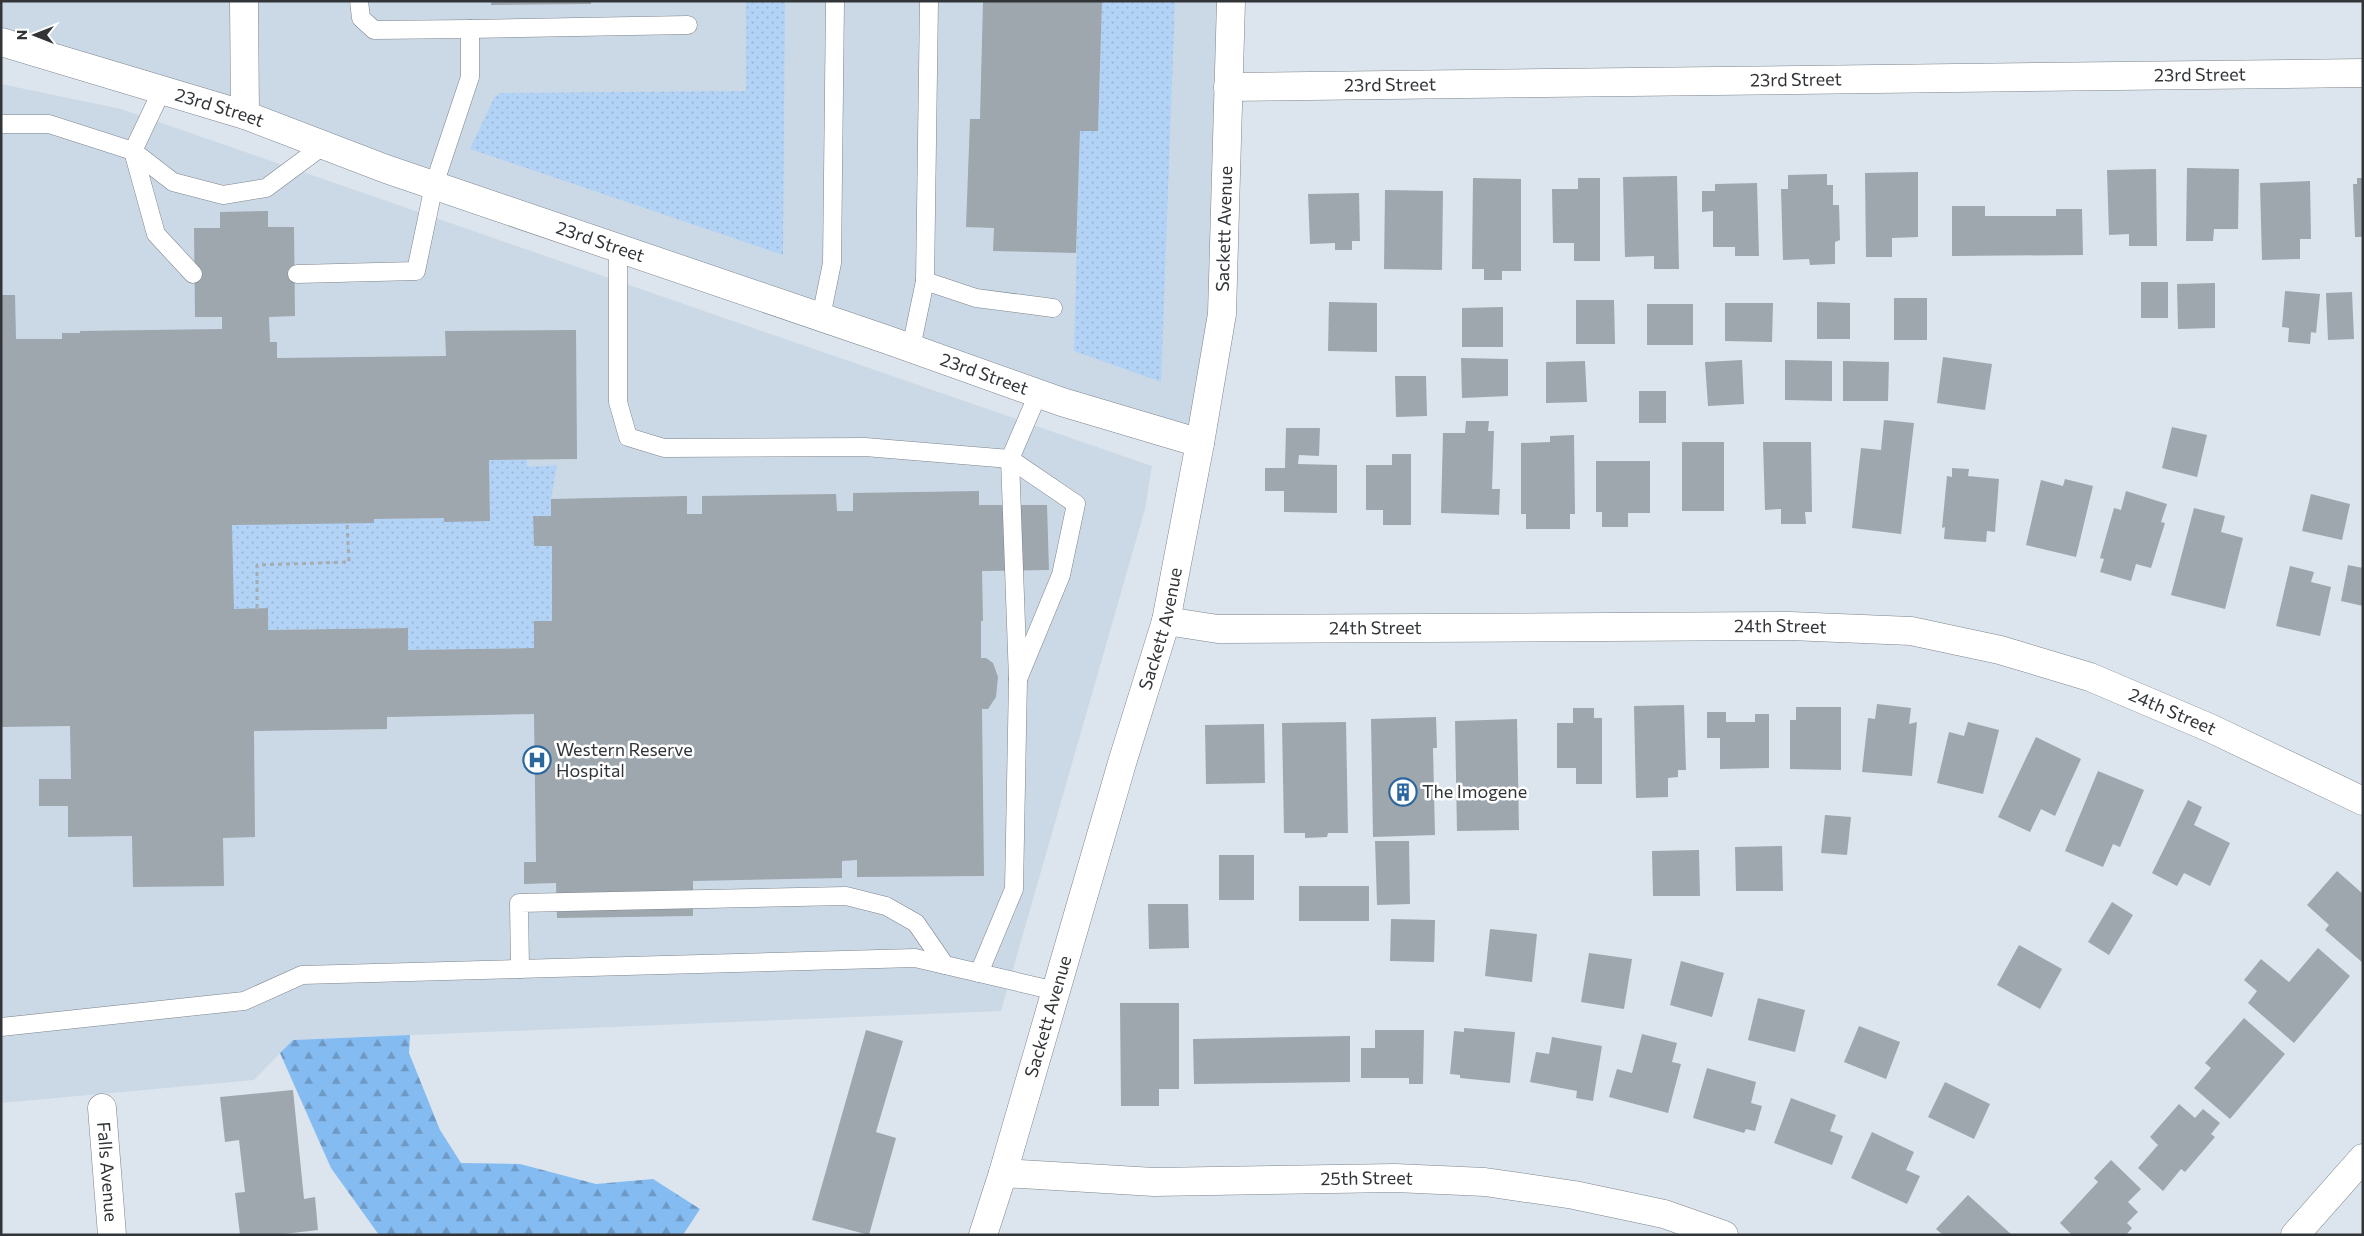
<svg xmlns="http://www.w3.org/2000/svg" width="2364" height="1236" font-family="Commissioner,sans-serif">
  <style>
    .built { fill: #cbd9e7 }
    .grass { fill: url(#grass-dots) }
    .forest { fill: url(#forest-firs) }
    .building { fill: #9ea6ae }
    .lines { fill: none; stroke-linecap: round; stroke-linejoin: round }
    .lane-casing { stroke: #7d848c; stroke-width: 19 }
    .street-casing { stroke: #7d848c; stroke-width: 29 }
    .secondary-casing { stroke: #7d848c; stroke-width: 29 }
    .path { stroke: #a5acb2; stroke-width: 3; stroke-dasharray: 4 4; stroke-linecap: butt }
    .lane { stroke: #fff; stroke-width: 18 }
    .street { stroke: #fff; stroke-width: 28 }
    .secondary { stroke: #fff; stroke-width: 28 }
    .labels { text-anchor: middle; stroke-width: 5; stroke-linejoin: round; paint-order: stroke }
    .street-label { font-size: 18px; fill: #323538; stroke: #fff }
    .poi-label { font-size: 18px; fill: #323538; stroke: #fff; text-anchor: start }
  </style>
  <defs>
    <pattern id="grass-dots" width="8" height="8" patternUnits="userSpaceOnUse" patternTransform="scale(1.25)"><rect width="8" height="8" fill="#b2d3f5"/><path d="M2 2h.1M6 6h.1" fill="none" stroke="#9ab6d3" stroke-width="1.8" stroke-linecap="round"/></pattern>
    <pattern id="forest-firs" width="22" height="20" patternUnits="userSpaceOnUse" patternTransform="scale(1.25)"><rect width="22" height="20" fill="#84bbf1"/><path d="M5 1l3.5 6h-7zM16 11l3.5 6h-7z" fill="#6d99c4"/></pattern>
  </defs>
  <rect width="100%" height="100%" fill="#dce5ed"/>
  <!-- built -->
  <g class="built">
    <path d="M1 1H1231L1200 443 1 42Z"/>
    <path d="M1 84 121 109 1152 466 1145 509 1001 1011 293 1040 254 1080 1 1103Z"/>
  </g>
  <!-- grass -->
  <g class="grass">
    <path d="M746 1H785L783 255 470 149 494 98 500 93 746 91Z"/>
    <path d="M1102 1H1175L1161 382 1074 351 1080 131H1098Z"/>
    <path d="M489 460H527V467L557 465 551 499V516H533L534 546H552V621H534V648L408 650V628L268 630V608L234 609 232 525 374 519 444 518V521H490Z"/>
  </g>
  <!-- forest -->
  <path class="forest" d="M410 1035 409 1053 440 1130 461 1163 520 1164 596 1184 653 1179 700 1209 683 1235H379L331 1168 280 1053 293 1040Z"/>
  <!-- building -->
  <g class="building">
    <path d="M491 1H591V4L491 5Z"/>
    <path d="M983 1H1102L1098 131H1080L1076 253 993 251 994 228 966 227 970 119H980Z"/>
    <path d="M2187 168 2239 169 2238 229H2214L2213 241H2186Z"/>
    <path d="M2156 169 2157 246H2129V234L2109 235 2107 170Z"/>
    <path d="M1918 172V237L1892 238V257H1866L1865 173Z"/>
    <path d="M1827 174V185H1833V205H1839L1840 240 1835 242V264L1810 265 1809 259 1783 260 1781 189H1788V175Z"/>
    <path d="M1677 176 1679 269H1654V256L1625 257 1623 177Z"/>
    <path d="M1473 178 1521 179V271H1502V280H1484V269H1472Z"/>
    <path d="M1578 178H1600V261H1574V243H1553L1552 189H1578Z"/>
    <path d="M2357 178H2363V237H2355L2353 184H2357Z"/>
    <path d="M2310 181 2311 239H2300V259L2262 260 2260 183Z"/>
    <path d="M1757 183 1759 256H1735V247H1713V211L1702 212V191H1715V184Z"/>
    <path d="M1385 190 1443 191 1442 270 1384 269Z"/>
    <path d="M1359 193 1360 241H1352V250H1335V243L1310 244 1308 194Z"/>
    <path d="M1952 206H1985V216H2056V209H2082L2083 255 1952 256Z"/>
    <path d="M268 211V227H294L295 316 269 317 270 342H277V358L446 356 445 331 576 330 577 459 489 460 490 521 444 522V518L374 519V523L232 525 234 609 268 608V630L408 628V650L534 648V621H552V546H534L533 516H551V499L687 496V514H702V496L836 494 837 511H853V493L979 491V505H1047L1049 570 982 571 983 621H981V658H986L993 663 998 677 996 697 988 709H982L984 876 857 877V860L842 861V878L693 881V916L557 918 556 883 524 884V862H536L534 714 387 717V729L254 731 255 837 223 838 224 886 133 887 132 836 68 837V806H39V779H71L70 726 1 727V295H15L16 339H62V333H80V331L222 329V317H195L194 228H220V212Z"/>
    <rect x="2141" y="282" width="27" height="36"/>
    <path d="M2215 283V328L2178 329 2177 284Z"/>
    <path d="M2285 291 2320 294 2316 333 2311 332 2310 344 2288 342 2289 328 2282 327Z"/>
    <path d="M2352 292 2354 339 2328 340 2326 293Z"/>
    <rect x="1894" y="298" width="33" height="42"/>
    <path d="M1576 300H1614L1615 344H1576Z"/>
    <path d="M1329 302 1377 303V352L1328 351Z"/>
    <path d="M1817 302 1850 303V339H1817Z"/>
    <path d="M1725 303H1773L1772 342 1725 341Z"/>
    <rect x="1647" y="304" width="46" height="41"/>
    <path d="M1503 307V347H1462V308Z"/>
    <path d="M1943 357 1992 364 1985 410 1937 403Z"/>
    <path d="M1461 358 1508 359V396L1462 398Z"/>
    <path d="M1742 360 1744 404 1708 406 1705 362Z"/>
    <path d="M1785 360 1832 361V401L1785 400Z"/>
    <path d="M1585 361 1587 402 1546 403V362Z"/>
    <path d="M1843 361 1889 362 1888 401H1843Z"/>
    <path d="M1395 376H1426L1427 416 1396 417Z"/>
    <rect x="1639" y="391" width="27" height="32"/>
    <path d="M1884 420 1914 423 1901 534 1852 528 1861 448 1881 450Z"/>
    <path d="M1466 421H1489L1488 431H1494L1492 489H1500L1499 515 1441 513 1443 433H1465Z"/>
    <path d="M2172 427 2207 435 2197 477 2162 468Z"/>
    <path d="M1286 428H1320L1319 456 1299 455 1298 464 1337 465V513L1284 512V491H1265V468H1285Z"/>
    <path d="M1574 435 1575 514H1570V529H1526V514H1521V443L1550 442V436Z"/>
    <rect x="1682" y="442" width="42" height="69"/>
    <path d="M1763 442H1811L1812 512H1805L1806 524H1781V509L1765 510Z"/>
    <path d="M1392 454H1411V525H1383V510H1366V465H1392Z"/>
    <path d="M1596 461H1650V513H1628V527H1602V512H1596Z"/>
    <path d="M1952 468 1969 469 1968 476 1999 479 1995 532 1987 531 1986 542 1944 539 1945 527 1942 528 1947 476 1952 477Z"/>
    <path d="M2065 479 2093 486 2076 557 2026 545 2041 480 2063 486Z"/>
    <path d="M2126 491 2167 504 2161 522 2165 523 2151 568 2136 564 2131 581 2100 572 2104 559 2100 558 2114 508 2121 510Z"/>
    <path d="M2311 494 2350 504 2342 540 2302 531Z"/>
    <path d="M2194 508 2225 516 2221 532 2243 538 2225 609 2171 595Z"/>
    <path d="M2348 565 2363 568V606L2341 601Z"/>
    <path d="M2290 566 2314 572 2311 582 2331 587 2320 636 2276 626Z"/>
    <path d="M1877 704 1911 708 1909 724 1917 722 1912 776 1862 772 1868 718 1875 719Z"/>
    <path d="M1684 705 1686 770H1678V777L1668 778V797L1636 798 1634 706Z"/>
    <path d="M1796 707H1841V770L1790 769V720H1796Z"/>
    <path d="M1573 708H1594V718H1602V784H1576V768H1557V723H1573Z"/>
    <path d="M1707 712H1726V722H1755V714H1769V768L1720 769V738H1707Z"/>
    <path d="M1436 717 1437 748H1433L1435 835 1373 837 1371 719Z"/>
    <path d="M1517 719 1519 830 1457 831 1455 721Z"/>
    <path d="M1346 722 1348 833H1328L1327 837 1305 838V833H1284L1282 723Z"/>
    <path d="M1968 722 1999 730 1983 794 1937 783 1949 732 1964 736Z"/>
    <path d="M1264 724 1265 783 1206 784 1205 725Z"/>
    <path d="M2036 737 2081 759 2055 816 2041 809 2030 832 1998 817Z"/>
    <path d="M2098 771 2144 790 2120 847 2113 844 2103 867 2065 851Z"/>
    <path d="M2188 800 2202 807 2194 825 2230 843 2210 886 2184 873 2177 886 2152 873Z"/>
    <path d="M1825 815 1851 817 1847 855 1821 853Z"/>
    <path d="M1375 841H1409L1410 904 1377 905Z"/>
    <path d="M1782 846 1783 891H1736L1735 847Z"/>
    <path d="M1699 850 1700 896H1653L1652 851Z"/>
    <rect x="1219" y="855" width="35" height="45"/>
    <path d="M2337 871 2363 894V963L2325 930 2329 925 2307 905Z"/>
    <rect x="1299" y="886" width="70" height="35"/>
    <path d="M2112 902 2133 915 2109 955 2088 942Z"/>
    <path d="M1148 904H1188L1189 948 1149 949Z"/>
    <path d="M1391 919 1435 920 1434 962 1390 961Z"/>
    <path d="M1490 929 1537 934 1532 982 1485 976Z"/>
    <path d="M2019 945 2062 969 2040 1009 1997 985Z"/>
    <path d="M2318 948 2350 976 2294 1043 2248 1003 2257 991 2244 980 2261 959 2289 982Z"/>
    <path d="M1589 953 1632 959 1624 1009 1581 1002Z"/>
    <path d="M1681 961 1724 973 1712 1017 1670 1005Z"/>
    <path d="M1758 998 1805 1010 1795 1052 1748 1040Z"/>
    <path d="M1120 1003H1179V1089H1159V1106H1121Z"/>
    <path d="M2244 1018 2285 1054 2230 1119 2194 1088 2211 1068 2205 1063Z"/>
    <path d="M1859 1026 1900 1042 1886 1079 1844 1062Z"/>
    <path d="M1464 1028 1515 1032 1510 1083 1460 1078V1075L1450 1074 1454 1031 1464 1032Z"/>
    <path d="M866 1030 903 1041 876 1132 896 1138 869 1235 812 1220Z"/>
    <path d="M1375 1030H1424L1423 1084H1409V1078H1361V1048H1375Z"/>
    <path d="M1642 1034 1677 1043 1672 1062 1681 1064 1668 1113 1609 1097 1617 1069 1632 1073Z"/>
    <path d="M1350 1036V1082L1194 1084 1193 1039Z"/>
    <path d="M1552 1037 1602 1046 1593 1101 1576 1098 1577 1091 1530 1082 1536 1052 1549 1054Z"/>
    <path d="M1707 1068 1756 1082 1751 1103 1762 1106 1755 1131 1746 1129 1744 1133 1693 1118Z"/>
    <path d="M1945 1082 1990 1104 1974 1139 1928 1117Z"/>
    <path d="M293 1090 304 1199 315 1197 318 1230 275 1235H240L235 1193 245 1192 239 1140 225 1142 220 1097Z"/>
    <path d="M1791 1098 1836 1115 1830 1131 1843 1136 1832 1165 1774 1143Z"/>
    <path d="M2179 1104 2195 1118 2203 1109 2220 1123 2211 1134 2215 1137 2185 1172 2181 1169 2163 1191 2138 1168 2158 1145 2150 1137Z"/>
    <path d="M1872 1132 1914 1152 1906 1170 1920 1176 1907 1204 1851 1178Z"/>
    <path d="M2111 1160 2141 1189 2128 1202 2138 1212 2127 1223 2132 1228 2126 1235H2072L2060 1223 2098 1182 2094 1178Z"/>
    <path d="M1968 1195 2012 1235H1943L1936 1229Z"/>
  </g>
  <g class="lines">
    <!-- lane casing -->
    <g class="lane-casing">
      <g id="lane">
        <path d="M470 29 688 25"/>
        <path d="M1 124H49L133 151 162 90"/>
        <path d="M133 151 173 182 223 195 266 188 324 145"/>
        <path d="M133 151 156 234 193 274"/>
        <path d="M618 248V402L628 437 664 448 865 447 1010 459 1076 504 1061 575 1018 679"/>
        <path d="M297 274 416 271 434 185 470 77V29L374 30 361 18 359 1"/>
        <path d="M925 281 976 298 1053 308"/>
        <path d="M821 317 832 263 835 1"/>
        <path d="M911 348 925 281 929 1"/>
        <path d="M520 969 519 903 846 896 886 906 916 923 945 965"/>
        <path d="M979 973 1014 889 1018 679 1010 459 1038 394"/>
        <path d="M1 1027 244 1001 302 975 915 958 1056 991"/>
      </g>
    </g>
    <!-- street casing -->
    <g class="street-casing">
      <g id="street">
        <path d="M244 1 245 115"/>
        <path id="s1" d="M1 42 245 115 386 169 888 340 1062 402 1200 443"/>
        <path id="s2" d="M1228 87 2363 73"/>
        <path id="s3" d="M1166 621 1218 629 1790 626 1911 631 2000 650 2090 677 2210 728 2363 801"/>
        <path id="s4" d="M102 1108 112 1235"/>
        <path id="s5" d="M1003 1173 1154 1182 1395 1178 1485 1182 1574 1195 1664 1214 1724 1235"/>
        <path id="s6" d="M983 1235 1003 1173 1122 763 1166 621 1200 443 1222 314 1231 1"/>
      </g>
    </g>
    <!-- secondary casing -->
    <g class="secondary-casing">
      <path id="secondary" d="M2295 1235 2363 1158"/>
    </g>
    <!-- path -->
    <path class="path" d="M257 608V565L349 562 347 523"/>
    <!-- lane -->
    <use href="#lane" class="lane"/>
    <!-- street -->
    <use href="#street" class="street"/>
    <!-- secondary -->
    <use href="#secondary" class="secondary"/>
  </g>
  <!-- icons -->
  <defs>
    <g id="hospital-ring" transform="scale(1.4375)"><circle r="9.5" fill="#fff" stroke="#2a679e" stroke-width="1.5"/><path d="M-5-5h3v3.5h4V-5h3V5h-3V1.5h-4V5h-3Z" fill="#2a679e"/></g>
    <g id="building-ring" transform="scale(1.4375)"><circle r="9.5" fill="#fff" stroke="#2a679e" stroke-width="1.5"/><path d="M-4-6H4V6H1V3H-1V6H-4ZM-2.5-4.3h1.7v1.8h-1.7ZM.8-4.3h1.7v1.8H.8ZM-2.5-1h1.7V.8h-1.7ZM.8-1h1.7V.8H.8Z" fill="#2a679e"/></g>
  </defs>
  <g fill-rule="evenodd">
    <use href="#hospital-ring" x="537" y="760"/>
    <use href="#building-ring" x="1403" y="792"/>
  </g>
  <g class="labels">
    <!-- street labels -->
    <g class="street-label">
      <text dy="6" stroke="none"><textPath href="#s2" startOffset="972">23rd Street</textPath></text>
      <text dy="6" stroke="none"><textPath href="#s2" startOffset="568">23rd Street</textPath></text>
      <text dy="6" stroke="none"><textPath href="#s2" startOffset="162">23rd Street</textPath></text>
      <text dy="6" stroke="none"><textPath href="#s1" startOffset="228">23rd Street</textPath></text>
      <text dy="6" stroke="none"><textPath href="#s6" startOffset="1038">Sackett Avenue</textPath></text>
      <text dy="6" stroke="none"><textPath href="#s1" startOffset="632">23rd Street</textPath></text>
      <text dy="6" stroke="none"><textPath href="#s1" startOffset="1038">23rd Street</textPath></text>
      <text dy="6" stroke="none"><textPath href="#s3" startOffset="615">24th Street</textPath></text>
      <text dy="6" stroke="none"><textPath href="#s6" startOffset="632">Sackett Avenue</textPath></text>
      <text dy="6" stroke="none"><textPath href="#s3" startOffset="210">24th Street</textPath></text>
      <text dy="6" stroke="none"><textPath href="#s3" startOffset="1020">24th Street</textPath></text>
      <text dy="6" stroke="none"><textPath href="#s6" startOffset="228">Sackett Avenue</textPath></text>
      <text dy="6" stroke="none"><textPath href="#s4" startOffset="64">Falls Avenue</textPath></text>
      <text dy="6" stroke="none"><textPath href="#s5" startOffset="364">25th Street</textPath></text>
    </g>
    <!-- poi labels -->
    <g class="poi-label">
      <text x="556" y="756">Western Reserve<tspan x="556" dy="21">Hospital</tspan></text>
      <text x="1422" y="798">The Imogene</text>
    </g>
  </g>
  <!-- border -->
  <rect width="2364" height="1236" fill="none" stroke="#323538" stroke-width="5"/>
  <!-- north arrow -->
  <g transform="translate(35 35) rotate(270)" stroke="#ffffff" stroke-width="4" paint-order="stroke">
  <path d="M0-4L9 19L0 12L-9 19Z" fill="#323538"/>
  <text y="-8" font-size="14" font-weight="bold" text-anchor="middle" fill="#323538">N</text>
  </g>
</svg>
